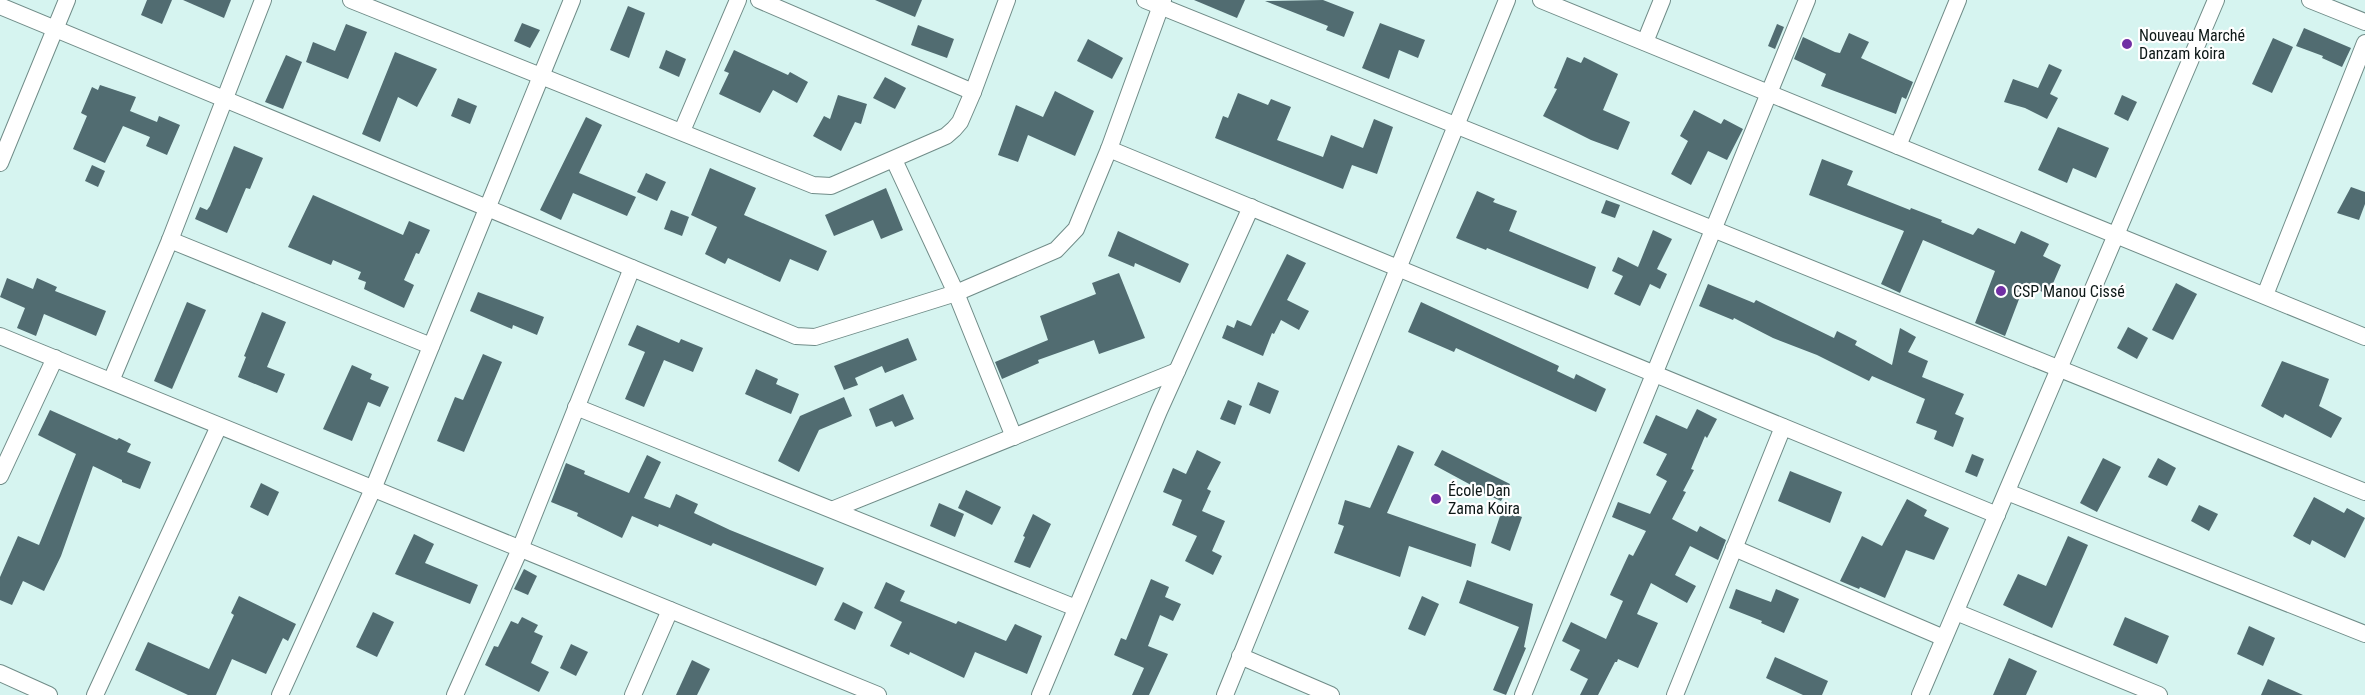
<svg xmlns="http://www.w3.org/2000/svg" width="2365" height="695" font-family="'Roboto Condensed',sans-serif">
  <style>
    .building { fill: #516c71 }
    .lines { fill: none; stroke-linecap: round; stroke-linejoin: round }
    .minor-casing { stroke: #708c88; stroke-width: 18 }
    .minor { stroke: #fff; stroke-width: 16 }
    .poi-dot { fill: #712fa4; stroke: #fff; stroke-width: 2 }
    .labels { text-anchor: middle; stroke-width: 4.5; stroke-linejoin: round; paint-order: stroke }
    .poi-label { font-size: 16px; fill: #0c1716; stroke: #fff; text-anchor: start }
  </style>
  <rect width="100%" height="100%" fill="#d6f4f0"/>
  <!-- building -->
  <g class="building">
    <path d="M147 0H172L162 24 141 15Z"/>
    <path d="M183 0H231L224 18Z"/>
    <path d="M875 0H922L915 17Z"/>
    <path d="M1194 0H1245L1237 18Z"/>
    <path d="M1323 0 1354 12 1344 37 1326 30 1328 26 1265 1Z"/>
    <path d="M628 6 645 13 629 58 610 50Z"/>
    <path d="M522 23 540 30 530 48 514 41Z"/>
    <path d="M1380 23 1425 40 1418 58 1399 50 1389 79 1362 68Z"/>
    <path d="M346 24 367 32 348 79 306 62 313 42 335 51Z"/>
    <path d="M1777 24 1784 27 1775 49 1768 46Z"/>
    <path d="M918 25 954 39 947 58 911 45Z"/>
    <path d="M2304 28 2351 48 2342 67 2322 58 2323 56 2296 46Z"/>
    <path d="M1849 33 1869 42 1861 58 1913 82 1906 99 1902 97 1896 114 1821 86 1826 74 1794 59 1803 37 1835 52 1840 53Z"/>
    <path d="M2273 38 2293 47 2272 93 2252 84Z"/>
    <path d="M1088 39 1123 58 1112 79 1077 61Z"/>
    <path d="M666 50 686 59 679 77 659 68Z"/>
    <path d="M734 50 788 75 790 72 808 82 797 103 773 90 760 113 719 94 729 73 724 71Z"/>
    <path d="M395 52 437 69 417 107 398 97 380 142 362 134Z"/>
    <path d="M286 55 302 62 283 109 265 102Z"/>
    <path d="M1567 57 1581 63 1584 57 1618 74 1603 110 1630 122 1618 150 1591 140 1543 116 1557 89 1554 88Z"/>
    <path d="M2049 64 2062 70 2050 94 2058 98 2047 119 2025 108 2004 102 2013 79 2038 88Z"/>
    <path d="M885 77 906 88 895 109 873 98Z"/>
    <path d="M100 85 136 97 130 111 157 122 159 116 180 125 167 155 146 146 150 137 123 126 105 163 73 149 87 116 81 113 92 87 98 90Z"/>
    <path d="M1055 91 1094 111 1075 156 1028 135 1018 162 998 155 1016 105 1043 117Z"/>
    <path d="M1238 93 1268 105 1271 99 1291 107 1277 140 1323 157 1331 135 1363 148 1374 119 1393 127 1377 174 1352 165 1343 189 1215 138 1223 116 1228 118Z"/>
    <path d="M838 95 867 104 861 124 855 122 841 151 813 136 824 116 830 119Z"/>
    <path d="M2122 95 2137 102 2128 121 2114 114Z"/>
    <path d="M458 98 477 106 470 124 451 116Z"/>
    <path d="M1694 110 1721 124 1724 119 1743 129 1727 160 1708 151 1691 185 1671 174 1688 141 1680 136Z"/>
    <path d="M586 117 602 125 579 173 636 197 627 216 573 193 561 220 540 210Z"/>
    <path d="M2058 127 2109 148 2096 178 2073 168 2067 183 2038 170Z"/>
    <path d="M234 146 263 158 250 189 246 188 227 233 195 219 200 207 207 210 210 206Z"/>
    <path d="M1822 159 1853 171 1847 185 1910 210 1911 208 1942 220 1941 222 1973 235 1978 228 2015 244 2021 231 2049 244 2043 256 2061 265 2048 295 2029 285 2028 288 2024 286 2005 336 1975 323 1995 271 1923 240 1900 293 1881 284 1904 231 1809 195Z"/>
    <path d="M92 165 105 171 98 187 85 181Z"/>
    <path d="M710 168 756 188 744 215 827 251 818 271 790 259 780 282 728 258 725 264 705 254 717 227 691 215Z"/>
    <path d="M646 173 666 182 657 201 637 192Z"/>
    <path d="M2351 187 2365 192V204L2359 220 2337 213Z"/>
    <path d="M886 188 903 230 881 239 873 220 834 236 825 215Z"/>
    <path d="M1477 191 1495 199 1493 202 1517 211 1509 231 1596 267 1588 289 1487 248 1486 250 1456 238Z"/>
    <path d="M313 195 403 235 409 221 430 230 419 254 416 253 404 280 414 285 404 308 364 289 366 282 358 279 361 272 333 260 331 265 288 247Z"/>
    <path d="M1606 200 1620 205 1615 218 1601 213Z"/>
    <path d="M671 210 689 217 682 236 664 229Z"/>
    <path d="M1653 230 1672 239 1657 269 1667 274 1660 289 1650 284 1640 306 1614 294 1623 276 1612 271 1618 257 1638 267Z"/>
    <path d="M1118 231 1189 264 1180 283 1135 263 1134 267 1108 256Z"/>
    <path d="M1287 254 1306 263 1287 300 1309 311 1299 330 1281 320 1274 334 1272 333 1263 356 1222 338 1227 325 1234 328 1237 320 1251 326Z"/>
    <path d="M1119 273 1145 338 1099 354 1094 340 1038 360 1039 363 1002 379 995 362 1048 340 1040 316 1096 294 1092 283Z"/>
    <path d="M7 278 33 289 37 278 57 287 55 291 106 311 96 336 44 314 36 336 17 328 25 308 0 297Z"/>
    <path d="M2176 283 2197 294 2173 340 2152 330Z"/>
    <path d="M1708 284 1754 303 1756 300 1834 338 1837 331 1857 341 1855 345 1892 365 1900 328 1916 337 1908 352 1928 361 1922 377 1964 394 1955 414 1964 418 1953 447 1934 439 1937 431 1916 423 1925 399 1872 376 1869 381 1817 355 1773 338 1734 318 1733 320 1699 306Z"/>
    <path d="M478 292 544 317 537 335 513 325 512 329 470 311Z"/>
    <path d="M187 302 206 310 172 389 154 381Z"/>
    <path d="M1421 302 1559 366 1557 371 1574 379 1576 374 1606 389 1596 412 1456 348 1454 352 1408 332Z"/>
    <path d="M262 312 286 322 267 367 285 374 277 393 238 377 246 357 244 356Z"/>
    <path d="M637 325 679 343 681 339 703 348 693 372 664 360 644 407 625 399 645 352 628 345Z"/>
    <path d="M2128 327 2148 338 2137 359 2117 348Z"/>
    <path d="M908 338 917 360 885 373 882 366 855 378 858 385 844 390 834 366Z"/>
    <path d="M483 354 502 362 464 452 437 441 455 397 463 400Z"/>
    <path d="M2282 361 2329 379 2319 406 2342 418 2331 438 2285 414 2283 418 2261 406Z"/>
    <path d="M352 365 372 374 370 379 389 387 380 407 368 402 352 441 323 429Z"/>
    <path d="M756 369 778 379 776 384 799 394 791 414 745 394Z"/>
    <path d="M1258 382 1279 391 1270 414 1249 405Z"/>
    <path d="M903 394 914 419 895 427 892 421 876 427 869 409Z"/>
    <path d="M844 397 852 416 819 430 799 472 778 461 800 416Z"/>
    <path d="M1228 400 1242 406 1235 425 1220 419Z"/>
    <path d="M1697 409 1717 419 1707 438 1705 436 1691 469 1694 470 1683 491 1686 492 1672 519 1697 532 1700 526 1726 540 1718 560 1690 546 1675 575 1696 586 1687 603 1651 583 1637 614 1658 623 1638 668 1618 659 1617 662H1615L1598 695H1580L1588 679 1570 670 1580 650 1562 641 1571 622 1606 639 1623 601 1610 595 1629 554 1633 556 1646 531 1612 517 1618 502 1650 514 1667 481 1656 475 1667 454 1643 443 1656 415 1687 429Z"/>
    <path d="M50 410 117 440 119 438 131 444 127 452 151 462 140 489 122 482V480L93 466 61 556 44 591 23 581 12 605 0 600V577L18 536 39 545 76 454 38 435Z"/>
    <path d="M1398 445 1414 452 1387 513 1476 544 1471 567 1409 546 1400 577 1334 553 1344 526 1338 524 1345 500 1370 508Z"/>
    <path d="M1197 450 1221 462 1207 489 1211 491 1202 511 1225 521 1212 551 1222 556 1213 575 1185 561 1197 536 1172 525 1182 500 1163 492 1173 468 1186 474Z"/>
    <path d="M1442 450 1510 484 1501 501 1470 487 1471 485 1434 465Z"/>
    <path d="M1972 454 1984 459 1977 477 1965 472Z"/>
    <path d="M647 455 661 462 644 498 670 508 676 494 698 504 694 513 730 530 824 568 816 586 713 543 711 546 659 524 658 527 632 516 622 538 577 516 578 513 551 502 566 463 585 471 584 474 629 493Z"/>
    <path d="M2103 458 2121 467 2097 512 2080 503Z"/>
    <path d="M2158 458 2176 468 2167 486 2148 477Z"/>
    <path d="M1790 471 1842 492 1830 523 1778 501Z"/>
    <path d="M261 483 279 492 268 516 250 507Z"/>
    <path d="M966 490 1001 507 992 525 958 508Z"/>
    <path d="M2314 497 2344 513 2347 508 2365 518 2345 558 2312 540 2310 545 2293 536Z"/>
    <path d="M1907 499 1927 510 1924 516 1949 528 1934 560 1906 550 1885 598 1860 587 1859 589 1840 581 1862 536 1882 546Z"/>
    <path d="M939 503 964 514 955 537 930 526Z"/>
    <path d="M2199 505 2218 514 2209 531 2191 521Z"/>
    <path d="M1502 510 1522 517 1510 551 1491 543Z"/>
    <path d="M1033 514 1051 524 1030 568 1014 562 1025 537 1023 536Z"/>
    <path d="M414 534 434 544 425 563 478 585 470 604 395 574Z"/>
    <path d="M2068 536 2088 545 2052 628 2003 605 2018 574 2046 586Z"/>
    <path d="M524 569 537 576 528 595 514 589Z"/>
    <path d="M1151 579 1169 587 1165 597 1181 604 1173 621 1160 615 1148 646 1168 654 1149 695H1132L1144 668 1114 655 1121 638 1126 640Z"/>
    <path d="M1467 580 1533 604 1524 647 1526 648 1506 695 1493 690 1519 627 1459 603Z"/>
    <path d="M886 582 905 591 900 601 956 624 958 621 1006 641 1015 624 1042 636 1027 674 975 652 964 678 910 652 909 655 890 646 902 622 874 608Z"/>
    <path d="M1736 589 1771 602 1776 589 1799 599 1784 633 1761 623 1762 621 1729 608Z"/>
    <path d="M239 596 296 624 288 641 283 638 266 674 232 659 216 695H188L135 670 148 642 209 669 234 615 231 613Z"/>
    <path d="M1422 596 1439 604 1425 636 1408 629Z"/>
    <path d="M843 602 863 612 855 630 834 620Z"/>
    <path d="M373 612 394 622 377 657 356 647Z"/>
    <path d="M522 617 538 625 534 632 543 636 531 663 549 672 539 692 485 665 494 646 498 647 511 621 518 624Z"/>
    <path d="M2125 617 2169 636 2157 664 2113 645Z"/>
    <path d="M2249 626 2275 638 2263 666 2237 654Z"/>
    <path d="M571 644 588 652 576 676 560 668Z"/>
    <path d="M1775 657 1828 681 1822 695H1803L1766 678Z"/>
    <path d="M2009 658 2037 671 2026 695H1993Z"/>
    <path d="M692 660 710 669 697 695H676Z"/>
    <path d="M2268 679 2303 695H2261Z"/>
  </g>
  <g class="lines">
    <!-- minor casing -->
    <g class="minor-casing">
      <g id="minor">
        <path d="M351 0 813 185 831 186 946 136 954 129 960 122 973 92 1007 0"/>
        <path d="M759 0 973 92"/>
        <path d="M1145 0 2365 492"/>
        <path d="M1541 0 2365 337"/>
        <path d="M2310 0 2365 22"/>
        <path d="M0 6 796 336 815 337 956 293 1056 250 1076 229 1109 149 1163 0"/>
        <path d="M1645 42 1662 0"/>
        <path d="M682 131 738 0"/>
        <path d="M1898 146 1958 0"/>
        <path d="M1109 149 1997 515"/>
        <path d="M894 160 956 293 1014 437"/>
        <path d="M0 163 67 0"/>
        <path d="M170 240 431 346"/>
        <path d="M2265 295 2365 43"/>
        <path d="M0 336 878 695"/>
        <path d="M111 381 170 240 263 0"/>
        <path d="M576 407 1076 608"/>
        <path d="M0 476 55 358"/>
        <path d="M2007 492 2365 634"/>
        <path d="M834 509 1177 371"/>
        <path d="M1734 548 1944 638"/>
        <path d="M1956 612 2159 695"/>
        <path d="M1240 656 1331 695"/>
        <path d="M0 673 49 695"/>
        <path d="M95 695 219 426"/>
        <path d="M280 695 373 489 572 0"/>
        <path d="M455 695 520 549 632 268"/>
        <path d="M633 695 670 610"/>
        <path d="M1040 695 1159 411 1251 207"/>
        <path d="M1225 695 1507 0"/>
        <path d="M1523 695 1807 0"/>
        <path d="M1675 695 1783 427"/>
        <path d="M1920 695 2216 0"/>
      </g>
    </g>
    <!-- minor -->
    <use href="#minor" class="minor"/>
  </g>
  <!-- markers -->
  <g class="poi-dot">
    <circle cx="2127" cy="44" r="6"/>
    <circle cx="2001" cy="291" r="6"/>
    <circle cx="1436" cy="499" r="6"/>
  </g>
  <g class="labels">
    <!-- poi labels -->
    <g class="poi-label">
      <text x="2139" y="41">Nouveau Marché<tspan x="2139" dy="18">Danzam koira</tspan></text>
      <text x="2013" y="297">CSP Manou Cissé</text>
      <text x="1448" y="496">École Dan<tspan x="1448" dy="18">Zama Koira</tspan></text>
    </g>
  </g>
</svg>
